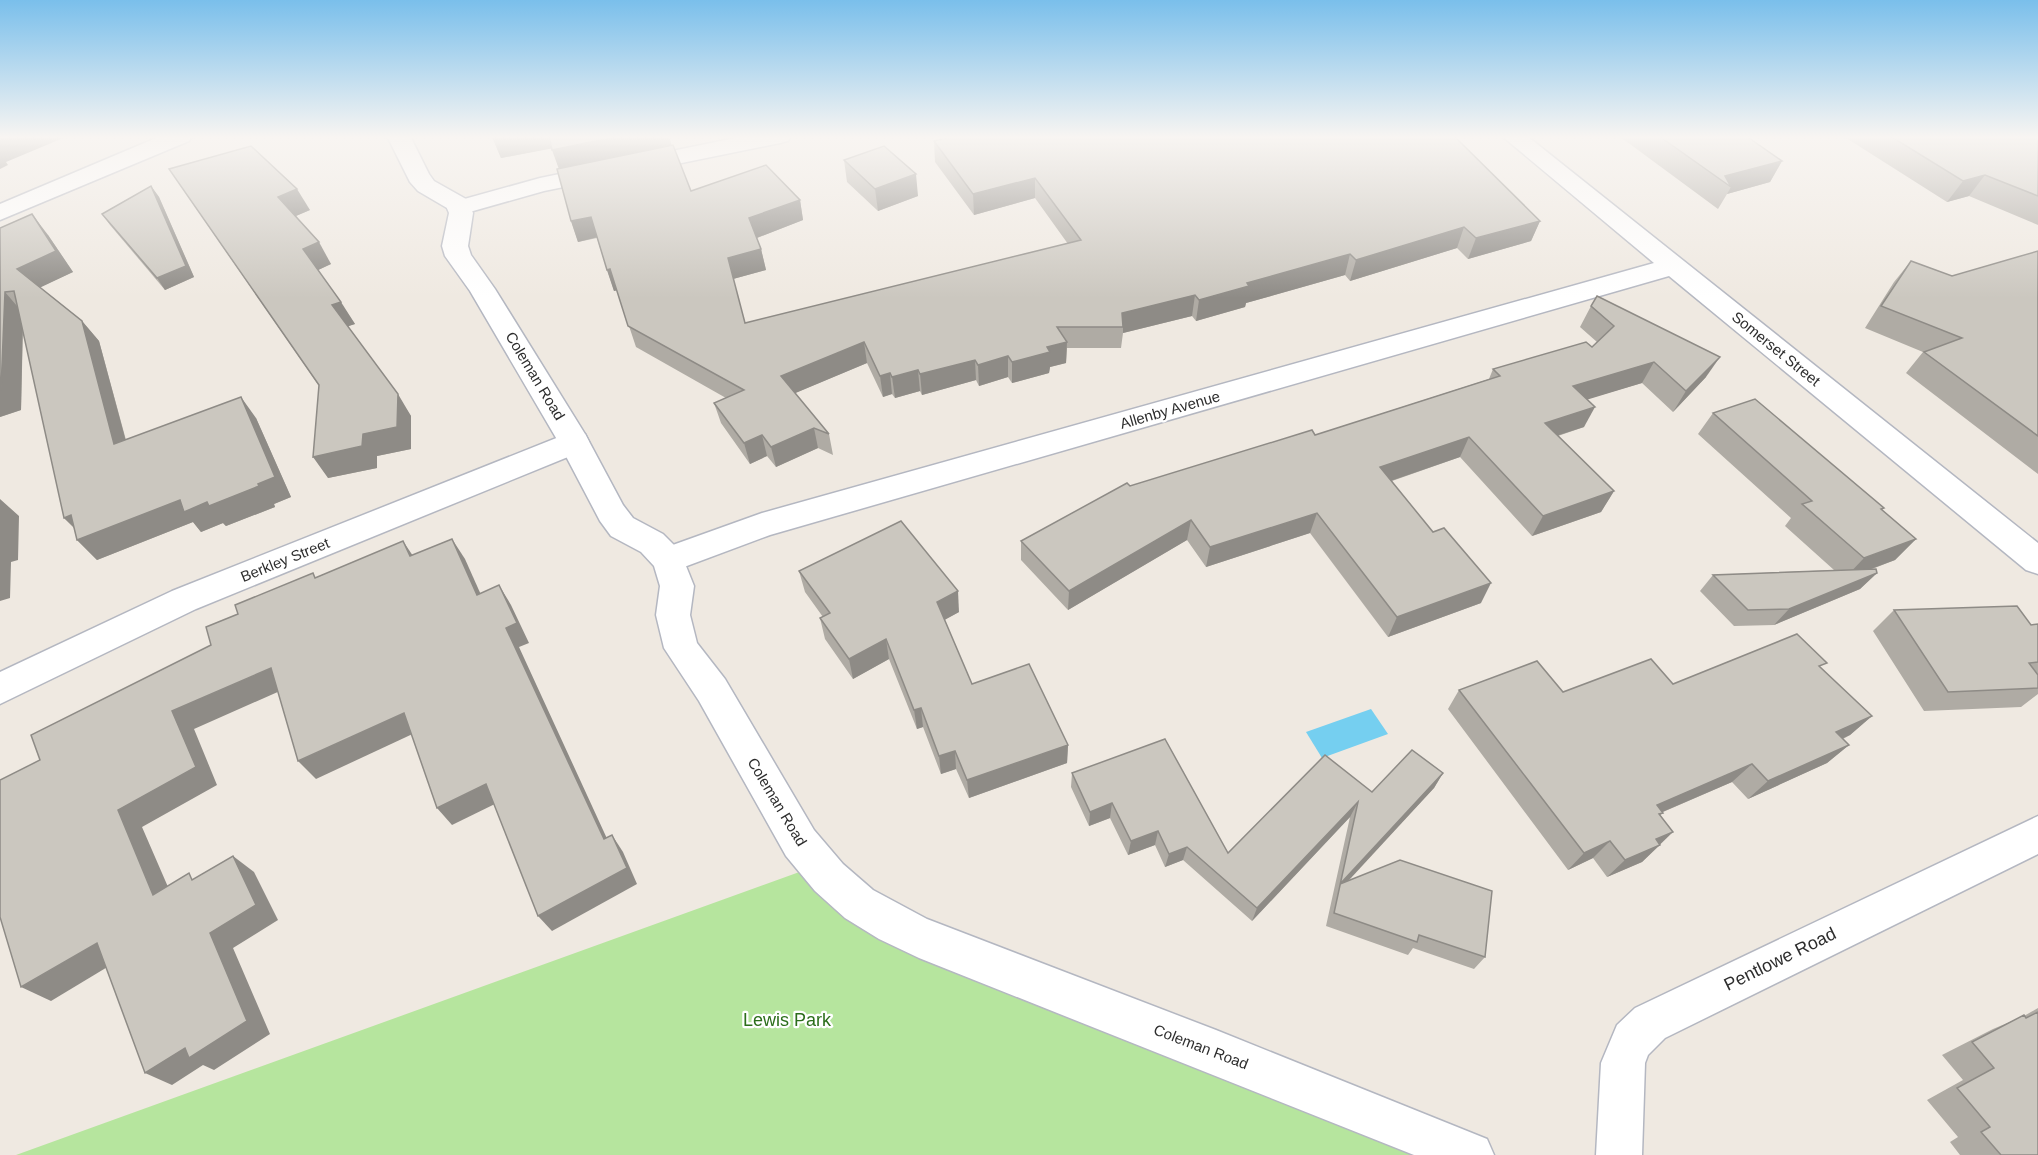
<svg xmlns="http://www.w3.org/2000/svg" width="2038" height="1155" font-family="Arial,sans-serif">
  <style>
    .green { fill: #b6e59e }
    .water { fill: #75cff0 }
    .lines { fill: none; stroke-linecap: round; stroke-linejoin: round }
    .street-casing { stroke: #b4b7c1; stroke-width: 3 }
    .secondary-casing { stroke: #b4b7c1; stroke-width: 3 }
    .street { fill: #fff; fill-rule: evenodd }
    .secondary { fill: #fff; fill-rule: evenodd }
    .wall { fill: #afaba4 }
    .shaded-wall { fill: #8e8b86 }
    .building { fill: #cbc7bf; stroke: #8e8b86; stroke-width: 1.5 }
    .labels { text-anchor: middle; stroke-width: 4.5; stroke-linejoin: round; paint-order: stroke }
    .street-label { font-size: 15px; fill: #2e2e2e; stroke: #fff }
    .near-street-label { font-size: 18px; fill: #2e2e2e; stroke: #fff }
    .near-park-label { font-size: 18px; fill: #2c6e1b; stroke: #fff }
  </style>
  <rect width="100%" height="100%" fill="#efe9e1"/>
  <!-- green -->
  <path class="green" d="M816 866 838 887 1471 1155H16Z"/>
  <!-- water -->
  <path class="water" d="M1371 709 1388 734 1322 758 1306 732Z"/>
  <g class="lines">
    <!-- street casing -->
    <g class="street-casing">
      <g id="street">
        <path d="M161 136H192L189 141 0 220V204Z"/>
        <path d="M745 136H791L788 141 780 143 544 191 459 215 450 213 447 208 450 203 540 178Z"/>
        <path d="M1502 136H1527L2038 543V574L2026 570 1669 276 770 535 668 573 656 569 652 560 656 551 762 513 1654 263Z"/>
        <path d="M574 431 585 434 589 442 585 450 196 609 0 704V672L172 591Z"/>
        <path d="M2038 816V854L1665 1038 1648 1055 1645 1063 1642 1155H1596L1601 1063 1617 1025 1635 1008Z"/>
      </g>
    </g>
    <!-- secondary casing -->
    <g class="secondary-casing">
      <path id="secondary" d="M387 136H410L429 174 434 181 466 199 469 204 473 213 468 246 471 255 495 289 585 434 623 505 633 518 663 534 680 551 694 586 690 615 697 643 725 679 814 830 843 864 873 890 927 919 1216 1030 1487 1139 1494 1155H1414L919 958 879 939 845 918 815 891 786 856 699 701 664 648 656 615 660 586 654 566 641 552 611 536 600 521 559 443 470 291 445 256 442 246 449 213 447 208 418 191 410 182Z"/>
    </g>
    <!-- street -->
    <use href="#street" class="street"/>
    <!-- secondary -->
    <use href="#secondary" class="secondary"/>
  </g>
  <!-- wall -->
  <g class="wall">
    <path d="M492 136H669L672 146 691 191 800 200 803 220 757 238 761 249 766 270 733 279 745 323 1068 244 1035 198 974 215 935 162 934 141 1540 221 1531 241 1468 259 1457 248 1350 281 1345 275 1246 303 1245 307 1196 321 1192 316 1123 333 1121 348H1067L1066 363 1050 367 1049 373 1012 383 1008 377 979 386 976 380 922 395 920 391 895 398 892 394 883 397 867 363 795 393 829 434 833 455 818 448 776 467 767 456 750 464 721 423 714 403 726 398 636 347 617 290 614 291 607 270 597 238 578 242 571 221 559 168 552 148 501 158Z"/>
    <path d="M1619 136H1746L1782 161 1770 182 1727 194 1718 209Z"/>
    <path d="M1843 136H2034L2038 138V225L1969 196 1947 202Z"/>
    <path d="M844 160 918 196 878 211 847 182Z"/>
    <path d="M169 169 310 210 296 216 331 264 318 270 355 324 348 326 411 416V449L377 456V468L328 478 319 386Z"/>
    <path d="M151 186 159 197 194 277 165 290 110 225 102 214Z"/>
    <path d="M0 228 48 235 73 272 40 287 82 321 99 341 126 440 256 418 291 497 274 504 275 507 226 526 223 523 201 532 193 522 97 560 77 540 74 528 64 518 23 329 21 410 0 417Z"/>
    <path d="M2038 251V474L1906 373 1923 352 1865 328 1894 282 1911 261 1952 276Z"/>
    <path d="M1591 306 1706 377 1673 412 1642 383 1587 399 1584 427 1558 436 1614 491 1601 512 1532 536 1460 457 1392 481 1481 603 1388 637 1310 533 1206 567 1187 540 1068 610 1021 560V541L1130 486 1315 435 1489 379 1493 369 1592 347 1597 342 1580 327Z"/>
    <path d="M1713 413 1884 508 1882 510 1916 539 1895 560 1872 569 1877 573 1860 589 1774 625 1734 626 1700 591 1713 575 1834 570 1785 526 1791 518 1698 434Z"/>
    <path d="M799 571 959 612 944 620 972 684 1068 745 1067 763 969 798 956 769 941 774 923 727 917 729 889 659 853 679 825 639 820 618 823 617 805 592Z"/>
    <path d="M1894 610 2031 625 2038 624V694L2021 707 1924 711 1873 631Z"/>
    <path d="M1821 668 1872 716 1850 735 1843 739 1849 745 1827 763 1748 799 1732 782 1663 812 1660 816V845L1642 862 1607 877 1593 858 1568 870 1448 709 1459 690 1563 692 1673 684Z"/>
    <path d="M1072 773 1228 853 1372 792 1443 773 1434 788 1347 881 1485 957 1474 969 1413 948 1408 955 1326 926 1350 817 1252 921 1183 860 1165 867 1155 845 1128 855 1110 818 1089 826 1071 787Z"/>
    <path d="M2038 1008V1155H1960L1950 1142 1958 1137 1927 1100 1963 1080 1942 1055 1993 1029 2024 1016Z"/>
  </g>
  <!-- shaded-wall -->
  <g class="shaded-wall">
    <path d="M4 136H68L6 162 8 165 0 169V138Z"/>
    <path d="M493 136H550L554 148 501 158 492 137Z"/>
    <path d="M620 136H669L672 149 560 172 552 150Z"/>
    <path d="M1782 161 1770 182 1727 194 1731 187 1725 176Z"/>
    <path d="M916 174 918 196 878 211 875 189Z"/>
    <path d="M1985 175 1969 196 1947 202 1963 181Z"/>
    <path d="M1035 178V198L974 215 973 194Z"/>
    <path d="M151 186 159 197 194 277 165 290 157 278Z"/>
    <path d="M297 189 310 210 291 218 278 197Z"/>
    <path d="M800 200 803 220 754 239 749 218Z"/>
    <path d="M32 214 48 235 73 272 35 290 17 269Z"/>
    <path d="M591 217 598 237 578 242 571 221Z"/>
    <path d="M1540 221 1531 241 1468 259 1476 238Z"/>
    <path d="M1464 227 1457 248 1350 281 1356 260Z"/>
    <path d="M319 242 331 264 316 271 303 249Z"/>
    <path d="M761 249 766 270 733 279 728 258Z"/>
    <path d="M1350 254 1345 275 1246 303 1245 307 1196 321 1199 300 1247 283Z"/>
    <path d="M610 269 618 290 614 291 607 270Z"/>
    <path d="M5 292 23 313 21 410 0 417V390Z"/>
    <path d="M1195 295 1192 316 1123 333V327L1122 313Z"/>
    <path d="M341 302 355 324 346 327 332 305Z"/>
    <path d="M82 321 99 341 132 464 114 444Z"/>
    <path d="M864 342 867 363 786 397 781 376Z"/>
    <path d="M1067 342 1066 363 1050 367 1049 373 1012 383V362L1047 347Z"/>
    <path d="M1008 356V377L979 386 978 365Z"/>
    <path d="M1720 357 1706 377 1673 412 1686 391Z"/>
    <path d="M975 360 976 380 922 395 920 374Z"/>
    <path d="M1654 362 1642 383 1563 407 1573 386Z"/>
    <path d="M918 370 920 391 895 398 892 377Z"/>
    <path d="M890 373 892 394 883 397 880 376Z"/>
    <path d="M398 394 411 416V449L377 456V468L328 478 313 457 363 434Z"/>
    <path d="M241 397 256 418 291 497 274 504 275 507 226 526 223 523 201 532 193 522 97 560 77 540 84 537 64 518Z"/>
    <path d="M1595 407 1584 427 1534 443 1545 423Z"/>
    <path d="M814 428 818 448 776 467 771 447Z"/>
    <path d="M762 435 767 456 750 464 744 443Z"/>
    <path d="M1469 437 1460 457 1373 487 1380 467Z"/>
    <path d="M1614 491 1601 512 1532 536 1543 516Z"/>
    <path d="M0 499 19 516 18 560 11 562 10 598 0 601Z"/>
    <path d="M1317 513 1310 533 1206 567 1210 547Z"/>
    <path d="M1191 520 1187 540 1068 610 1069 591Z"/>
    <path d="M452 539 465 559 490 615 477 595Z"/>
    <path d="M1916 539 1895 560 1844 579 1864 558Z"/>
    <path d="M403 541 417 562 410 556Z"/>
    <path d="M1877 573 1860 589 1774 625 1789 609Z"/>
    <path d="M1491 583 1481 603 1388 637 1397 617Z"/>
    <path d="M499 585 511 605 529 643 519 647 615 856 604 839 506 628Z"/>
    <path d="M958 591 959 612 939 623 937 602Z"/>
    <path d="M886 639 889 659 853 679 849 659Z"/>
    <path d="M271 668 289 687 194 729 217 785 142 827 178 910 153 895 118 810 172 711Z"/>
    <path d="M921 708 923 727 917 729 914 710Z"/>
    <path d="M404 713 419 731 316 779 298 761Z"/>
    <path d="M1872 716 1850 735 1815 751 1836 732Z"/>
    <path d="M1068 745 1067 763 969 798 967 780Z"/>
    <path d="M1849 745 1827 763 1748 799 1768 781Z"/>
    <path d="M955 751 956 769 941 774 939 756Z"/>
    <path d="M1752 764 1732 782 1639 822 1657 805Z"/>
    <path d="M1443 773 1434 788 1339 891 1340 884Z"/>
    <path d="M486 784 501 801 452 825 437 808Z"/>
    <path d="M1358 802 1350 817 1252 921 1257 908Z"/>
    <path d="M1112 803 1110 818 1089 826 1090 812Z"/>
    <path d="M1158 831 1155 845 1128 855 1131 841Z"/>
    <path d="M1673 832 1642 862 1607 877 1625 860 1656 839Z"/>
    <path d="M612 835 623 852 637 884 552 931 538 916Z"/>
    <path d="M1610 841 1593 858 1568 870 1584 853Z"/>
    <path d="M1187 847 1183 860 1165 867 1169 854Z"/>
    <path d="M233 856 254 872 278 920 233 948 270 1034 214 1070 203 1065 172 1085 145 1073 210 933Z"/>
    <path d="M97 943 124 957 51 1001 21 987Z"/>
  </g>
  <!-- building -->
  <g class="building">
    <path d="M549 136H620L552 150Z"/>
    <path d="M956 136H1454L1540 221 1476 238 1464 227 1356 260 1350 254 1247 283 1249 286 1199 300 1195 295 1122 313 1123 327H1057L1067 342 1047 347 1050 352 1012 362 1008 356 978 365 975 360 920 374 918 370 892 377 890 373 880 376 864 342 781 376 829 434 814 428 771 447 762 435 744 443 714 403 744 390 628 326 610 269 607 270 591 217 571 221 557 169 673 145 691 191 766 165 800 200 749 218 761 249 728 258 745 323 1081 240 1035 178 973 194 934 141Z"/>
    <path d="M1659 136H1746L1782 161 1725 176 1731 187Z"/>
    <path d="M1890 136H2034L2038 138V196L1985 175 1963 181Z"/>
    <path d="M251 146 297 189 278 197 319 242 303 249 341 302 332 305 398 394 397 427 363 434 362 446 313 457 319 385 169 169Z"/>
    <path d="M884 146 916 174 875 189 844 160Z"/>
    <path d="M151 186 186 266 157 278 102 214Z"/>
    <path d="M32 214 56 251 17 269 82 321 114 444 241 397 275 477 258 484 259 486 209 506 207 502 184 512 180 500 77 540 71 515 64 518 14 291 5 292 1 390H0V228Z"/>
    <path d="M2038 251V436L1924 352 1962 338 1881 306 1911 261 1952 276Z"/>
    <path d="M1597 296 1720 357 1686 391 1654 362 1573 386 1595 407 1545 423 1614 491 1543 516 1469 437 1380 467 1433 532 1444 528 1491 583 1397 617 1317 513 1210 547 1191 520 1069 591 1021 541 1127 483 1130 486 1312 430 1315 435 1500 376 1493 369 1586 342 1592 347 1614 326 1591 306Z"/>
    <path d="M1755 399 1884 508 1881 509 1916 539 1864 558 1802 504 1812 501 1713 413Z"/>
    <path d="M901 521 958 591 937 602 972 684 1029 664 1068 745 967 780 955 751 939 756 921 708 914 710 886 639 849 659 820 618 830 613 799 571Z"/>
    <path d="M452 539 477 595 499 585 517 623 506 628 604 839 612 835 627 868 538 916 486 784 437 808 404 713 298 761 271 668 172 711 196 767 118 810 153 895 189 873 192 880 233 856 256 905 210 933 247 1021 189 1058 185 1048 145 1073 97 943 21 987 0 917V780L40 760 31 735 211 645 206 627 238 614 235 605 313 573 315 578 403 541 410 556Z"/>
    <path d="M1876 569 1877 573 1789 609 1748 610 1713 575Z"/>
    <path d="M2017 606 2031 625 2038 624V662L2029 663 2038 675V688L1948 692 1894 610Z"/>
    <path d="M1797 634 1827 663 1819 666 1872 716 1836 732 1849 745 1768 781 1752 764 1657 805 1663 813 1659 814 1673 832 1656 839 1660 845 1625 860 1610 841 1584 853 1459 690 1537 661 1563 692 1651 659 1673 684Z"/>
    <path d="M1165 739 1228 853 1325 755 1372 792 1412 750 1443 773 1340 884 1400 860 1492 891 1485 957 1419 935 1417 942 1334 913 1358 802 1257 908 1187 847 1169 854 1158 831 1131 841 1112 803 1090 812 1072 773Z"/>
    <path d="M2038 1012V1155H2001L1981 1132 1990 1127 1957 1088 1994 1068 1972 1042 2024 1015 2026 1018Z"/>
  </g>
  <!-- sky -->
  <linearGradient id="sky" x2="0" y2="1"><stop stop-color="#7abfeb"/><stop offset="0.46" stop-color="#f8f5f2"/><stop offset="1" stop-color="#f8f5f2" stop-opacity="0"/></linearGradient>
  <rect width="2038" height="298" fill="url(#sky)"/>
  <g class="labels">
    <!-- street labels -->
    <g class="street-label">
      <text transform="translate(1776 349) rotate(39)" y="5">Somerset Street</text>
      <text transform="translate(535 376) rotate(59)" y="5">Coleman Road</text>
      <text transform="translate(1170 410) rotate(-16)" y="5">Allenby Avenue</text>
      <text transform="translate(285 560) rotate(-22)" y="5">Berkley Street</text>
      <text transform="translate(777 802) rotate(59)" y="5">Coleman Road</text>
      <text transform="translate(1201 1047) rotate(21)" y="5">Coleman Road</text>
    </g>
    <!-- near-street labels -->
    <g class="near-street-label">
      <text transform="translate(1780 959) rotate(-26)" y="6">Pentlowe Road</text>
    </g>
    <!-- near-park labels -->
    <g class="near-park-label">
      <text x="787" y="1026">Lewis Park</text>
    </g>
  </g>
</svg>
